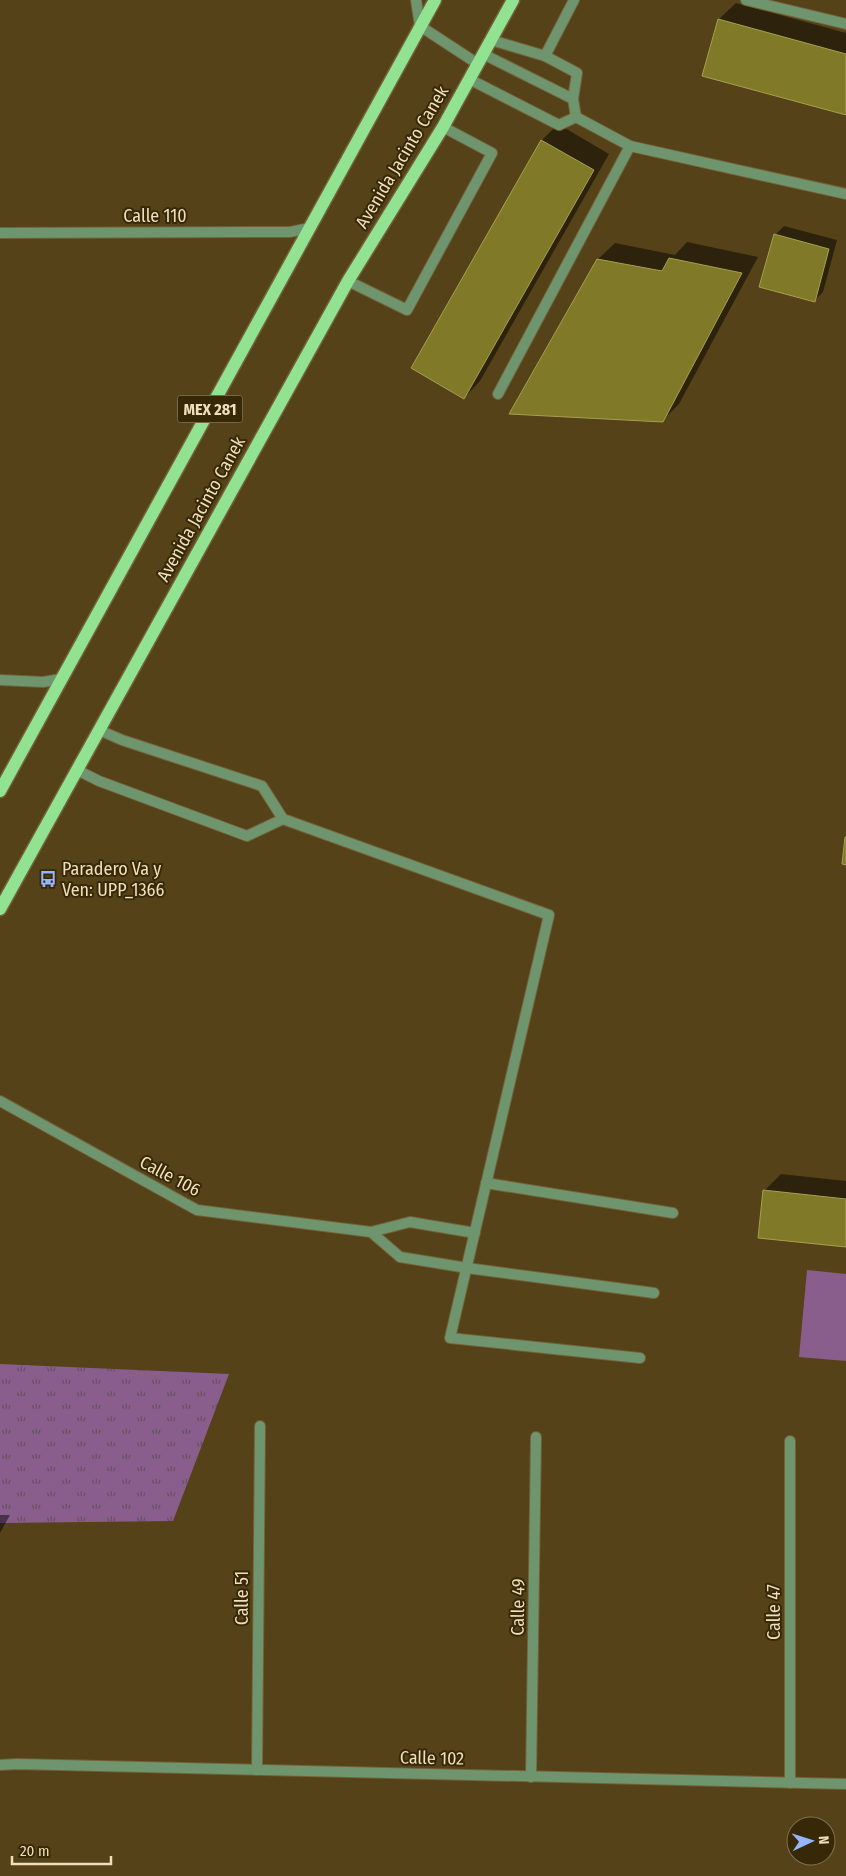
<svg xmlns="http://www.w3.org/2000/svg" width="846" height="1876" font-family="'Fira Sans Condensed',sans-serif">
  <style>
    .grass { fill: url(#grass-tufts) }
    .park { fill: #895e8c }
    .shadow { fill: #0007 }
    .building { fill: #807928; stroke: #a6a04e }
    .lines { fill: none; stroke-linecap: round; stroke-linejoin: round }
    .lane-casing { stroke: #746139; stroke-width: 12 }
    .street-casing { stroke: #746139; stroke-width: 12 }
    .primary-casing { stroke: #746139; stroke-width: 15 }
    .lane { stroke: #6e956d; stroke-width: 10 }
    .street { stroke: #6e956d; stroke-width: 10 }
    .primary { stroke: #91e291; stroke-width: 12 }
    .labels { text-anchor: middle; stroke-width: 4; stroke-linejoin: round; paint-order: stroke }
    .shield { fill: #372907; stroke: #b9a884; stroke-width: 1 }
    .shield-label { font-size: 16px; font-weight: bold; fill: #f1dfba }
    .street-label { font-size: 18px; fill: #f1dfba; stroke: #372907 }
    .poi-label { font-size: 18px; fill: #f1dfba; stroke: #372907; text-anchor: start }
  </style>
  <defs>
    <pattern id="grass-tufts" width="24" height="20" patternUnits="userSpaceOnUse" patternTransform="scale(1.25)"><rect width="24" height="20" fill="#895e8c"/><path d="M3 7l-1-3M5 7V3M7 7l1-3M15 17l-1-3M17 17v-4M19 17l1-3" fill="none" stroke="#685062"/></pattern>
  </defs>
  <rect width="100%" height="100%" fill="#554219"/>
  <!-- grass -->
  <path class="grass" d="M0 1364 229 1374 173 1521 0 1523Z"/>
  <!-- park -->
  <path class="park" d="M807 1270 846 1274V1361L799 1357Z"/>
  <!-- shadow -->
  <g class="shadow">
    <path d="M736 3 846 33V114L704 75 719 19Z"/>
    <path d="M558 124 609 154 480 381 464 398 542 140Z"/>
    <path d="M784 226 837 240 823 292 814 301 775 235Z"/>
    <path d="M687 242 758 257 679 404 662 421 598 259 615 243 675 255Z"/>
    <path d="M781 1174 846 1181V1246L764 1191Z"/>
    <path d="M0 1515H10L0 1533Z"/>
  </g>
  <!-- building -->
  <g class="building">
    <path d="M718 19 846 54V115L702 76Z"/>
    <path d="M541 140 594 170 464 399 411 368Z"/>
    <path d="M774 234 829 249 815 302 759 287Z"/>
    <path d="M669 258 742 273 663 422 509 414 597 259 662 271Z"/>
    <path d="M845 837H846V865L842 864Z"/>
    <path d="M763 1190 846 1199V1247L758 1238Z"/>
  </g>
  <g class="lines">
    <!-- lane casing -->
    <g class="lane-casing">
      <g id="lane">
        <path d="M746 0 846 24"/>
        <path d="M491 40 545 56 574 0"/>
        <path d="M483 54 573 99 576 117"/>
        <path d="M545 56 577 73 573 99"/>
        <path d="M469 79 559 125 576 117"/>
        <path d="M576 117 630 146 846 194"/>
        <path d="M348 281 407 310 492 153 443 127"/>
        <path d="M498 394 630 146"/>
        <path d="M99 730 122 740 262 786 283 819 549 915 450 1338 640 1358"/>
        <path d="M77 770 99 781 247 836 283 819"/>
        <path d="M486 1183 673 1213"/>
        <path d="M371 1232 400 1257 467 1268 654 1293"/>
        <path d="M371 1232 410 1222 475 1233"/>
      </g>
    </g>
    <!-- street casing -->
    <g class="street-casing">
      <g id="street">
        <path d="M416 0 420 26 478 64"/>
        <path d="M0 233 290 232 309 228"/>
        <path d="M0 680 43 682 61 679"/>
        <path d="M0 1101 197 1210 371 1232"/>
        <path d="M0 1765 17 1764 846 1784"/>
        <path d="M257 1770 260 1426"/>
        <path d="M531 1777 536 1437"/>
        <path d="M790 1783V1441"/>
      </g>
    </g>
    <!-- primary casing -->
    <g class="primary-casing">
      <g id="primary">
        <path d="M0 791 435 0"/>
        <path d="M0 909 348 281 443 127 513 0"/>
      </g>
    </g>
    <!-- lane -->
    <use href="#lane" class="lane"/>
    <!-- street -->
    <use href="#street" class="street"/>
    <!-- primary -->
    <use href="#primary" class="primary"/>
  </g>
  <!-- icons -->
  <defs>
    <g id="bus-bare" transform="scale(1.35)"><path d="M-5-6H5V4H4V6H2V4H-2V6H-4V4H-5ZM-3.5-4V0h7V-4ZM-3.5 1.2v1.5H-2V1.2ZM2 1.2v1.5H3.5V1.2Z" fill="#95b6fd" stroke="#372907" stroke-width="2.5" paint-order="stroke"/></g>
  </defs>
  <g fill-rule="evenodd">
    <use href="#bus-bare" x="48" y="879"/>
  </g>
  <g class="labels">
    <!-- shield labels -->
    <rect class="shield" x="177.5" y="395.5" width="65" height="27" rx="4"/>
    <g class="shield-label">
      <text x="210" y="415">MEX 281</text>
    </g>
    <!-- street labels -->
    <g class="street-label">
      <text transform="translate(402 157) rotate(-59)" y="6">Avenida Jacinto Canek</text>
      <text x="155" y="222">Calle 110</text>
      <text transform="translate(201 509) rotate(-61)" y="6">Avenida Jacinto Canek</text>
      <text transform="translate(170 1176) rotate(28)" y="6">Calle 106</text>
      <text transform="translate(242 1598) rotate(-90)" y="6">Calle 51</text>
      <text transform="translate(518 1607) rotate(-89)" y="6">Calle 49</text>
      <text transform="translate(774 1612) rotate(-90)" y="6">Calle 47</text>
      <text transform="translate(432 1758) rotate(1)" y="6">Calle 102</text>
    </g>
    <!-- poi labels -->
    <g class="poi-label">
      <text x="62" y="875">Paradero Va y<tspan x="62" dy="21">Ven: UPP_1366</tspan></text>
    </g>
  </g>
  <!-- north arrow -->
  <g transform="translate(811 1841) rotate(86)"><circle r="24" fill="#372907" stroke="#81724f"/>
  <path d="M0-4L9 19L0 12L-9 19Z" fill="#95b6fd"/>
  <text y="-8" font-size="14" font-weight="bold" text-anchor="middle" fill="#f1dfba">N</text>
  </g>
  <!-- scale -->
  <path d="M12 1856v8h99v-8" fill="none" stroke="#f1dfba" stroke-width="2.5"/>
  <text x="20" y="1856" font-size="15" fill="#f1dfba" stroke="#372907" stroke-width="4" paint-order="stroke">20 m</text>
</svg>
